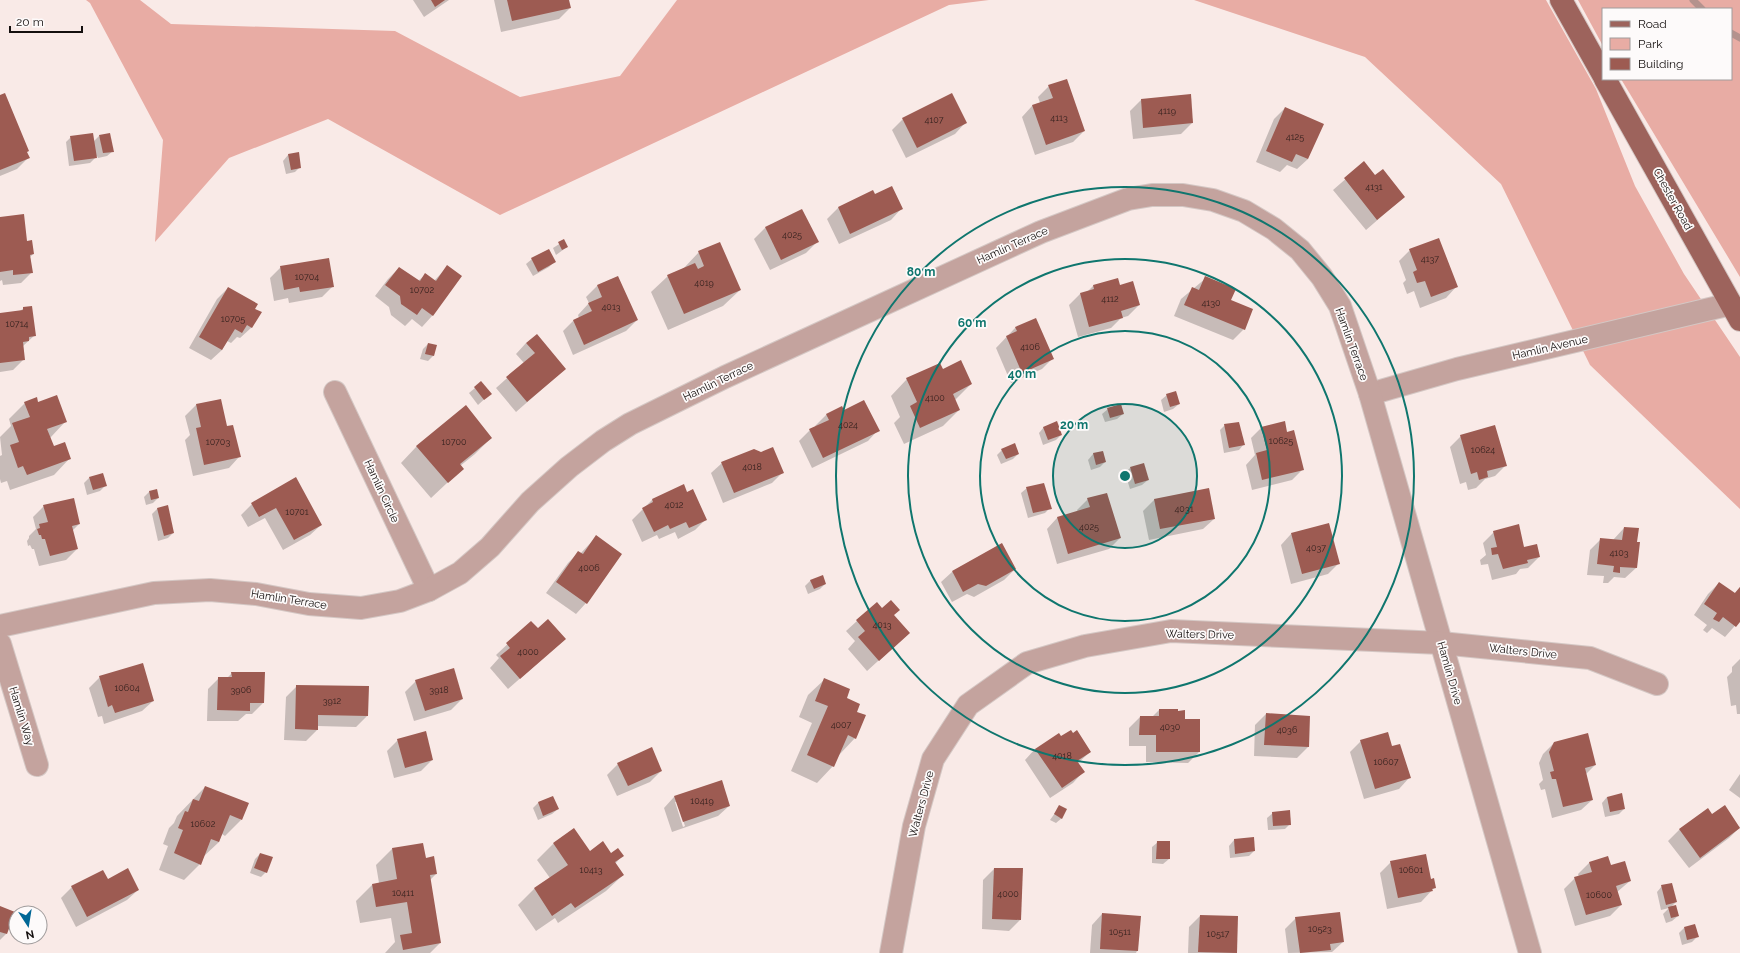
<svg xmlns="http://www.w3.org/2000/svg" width="1740" height="953" font-family="Raleway,sans-serif">
  <style>
    .green { fill: #e8aca4 }
    .shadow { fill: #0003; fill-rule: evenodd }
    .lines { fill: none; stroke-linecap: round; stroke-linejoin: round }
    .stream { stroke: #b4928d; stroke-width: 7 }
    .building { fill: #9d5b52 }
    .minor-casing { stroke: #d4c7c4; stroke-width: 24 }
    .primary-casing { stroke: #d4c7c4; stroke-width: 24 }
    .minor { stroke: #c4a39e; stroke-width: 22 }
    .primary { stroke: #9d635c; stroke-width: 22 }
    .ring { fill: none; stroke: #0f766e; stroke-width: 2 }
    .labels { text-anchor: middle; stroke-width: 3.5; stroke-linejoin: round; paint-order: stroke }
    .number-label { font-size: 9px; fill: #36221f }
    .street-label { font-size: 11px; fill: #140f0e; stroke: #fdfafa }
    .centre { fill: #0f766e; stroke: #fdfafa; stroke-width: 2 }
    .ring-label { font-size: 12px; text-anchor: middle; font-weight: bold; fill: #0f766e; stroke: #fdfafa; stroke-width: 3.5; stroke-linejoin: round; paint-order: stroke }
  </style>
  <rect width="100%" height="100%" fill="#f9eae7"/>
  <!-- green -->
  <g class="green">
    <path d="M86 0H140L171 24 395 31 520 97 620 76 677 0H989L949 5 500 215 328 119 229 158 155 242 163 140 90 3Z"/>
    <path d="M1194 0H1546L1596 89 1635 186 1684 274 1740 357V509L1590 365 1501 184 1365 57Z"/>
    <path d="M1578 0H1740V277L1621 79H1731V9H1603V46Z"/>
  </g>
  <!-- shadow -->
  <g class="shadow">
    <path d="M413 0H449L424 17Z"/>
    <path d="M494 0H568L570 8 559 19 501 32Z"/>
    <path d="M1049 86 1084 131 1073 142 1035 155 1022 117 1032 106 1040 103 1038 97Z"/>
    <path d="M0 96 28 158 17 169 0 176Z"/>
    <path d="M1141 100 1192 123 1181 134 1133 139 1130 111Z"/>
    <path d="M1285 108 1308 159 1297 169 1287 165 1280 172 1256 162 1274 119Z"/>
    <path d="M903 119 965 123 955 134 906 158 892 130Z"/>
    <path d="M99 136 113 151 107 156 98 158 97 156 90 163 69 166 66 142 71 137 93 142Z"/>
    <path d="M298 153 300 167 295 172 286 174 283 161 288 155Z"/>
    <path d="M1364 163 1375 176 1404 197 1366 230 1333 190Z"/>
    <path d="M873 192 874 196 901 209 891 220 839 244 827 219 838 208Z"/>
    <path d="M802 210 817 242 806 253 770 270 754 239 765 228Z"/>
    <path d="M0 218 27 242 33 254 30 257 32 272 21 283 3 285 2 280 0 281Z"/>
    <path d="M564 241 567 247 556 255 553 248Z"/>
    <path d="M1410 250 1456 287 1446 298 1420 308 1414 291 1407 294 1403 283 1406 280 1399 261Z"/>
    <path d="M699 252 740 290 723 306 668 330 651 292 668 276 683 269Z"/>
    <path d="M532 259 554 262 549 267 533 276 526 264Z"/>
    <path d="M281 267 333 286 322 297 289 303 288 298 274 301 270 278Z"/>
    <path d="M447 267 460 276 432 316 422 327 412 319 405 326 391 315 389 307 375 296 388 279 399 268 418 281 426 274 434 281Z"/>
    <path d="M617 277 637 320 626 331 573 355 563 331 574 320 579 318 578 315 589 303 586 297 597 286Z"/>
    <path d="M1206 278 1230 301 1244 329 1233 340 1174 316 1181 299Z"/>
    <path d="M1093 286H1119L1139 305 1128 316 1121 318 1111 328 1078 337 1069 305 1080 294 1087 292Z"/>
    <path d="M228 288 260 313 251 328 240 338 237 337 231 343 227 341 222 350 211 360 189 348 217 299Z"/>
    <path d="M24 308 35 335 23 346 24 359 13 370 0 372V314L20 311Z"/>
    <path d="M1016 327 1053 358 1042 369 1011 383 996 348Z"/>
    <path d="M526 343 565 369 516 412 496 388 524 363 516 354Z"/>
    <path d="M428 344 436 346 433 356 428 361 420 359 423 349Z"/>
    <path d="M942 370 971 384 955 400 959 410 943 426 904 444 894 423 900 417 891 396 907 379Z"/>
    <path d="M481 383 490 394 478 405 469 393Z"/>
    <path d="M1167 395 1179 404 1173 409 1164 412 1161 400Z"/>
    <path d="M220 400 226 428 239 457 229 468 193 476 185 440 190 435 185 416 196 405Z"/>
    <path d="M25 403H38L65 422 50 438 53 447 70 458 54 475 10 490 7 481 1 483 0 479V456L2 455 0 437 11 426 9 419Z"/>
    <path d="M842 408 843 412 878 430 868 441 812 468 799 441 810 430 816 427 815 426 826 415Z"/>
    <path d="M1108 409 1123 414 1117 419 1105 422 1102 414Z"/>
    <path d="M1225 425 1244 444 1239 450 1224 453 1220 430Z"/>
    <path d="M1044 427 1061 435 1056 440 1043 445 1039 433Z"/>
    <path d="M1262 427 1303 469 1292 480 1252 490 1246 465 1255 455 1251 438Z"/>
    <path d="M1461 436 1506 465 1495 476 1485 479 1476 488 1468 490 1466 482 1460 484 1450 447Z"/>
    <path d="M491 438 475 454 460 466 462 469 431 498 401 463 417 446Z"/>
    <path d="M1002 450 1018 454 1013 459 1001 464 997 455Z"/>
    <path d="M1103 452 1105 462 1100 467 1091 470 1088 460 1093 454Z"/>
    <path d="M722 463 783 472 772 483 723 503 711 473Z"/>
    <path d="M1130 468 1148 480 1142 485 1130 489 1125 473Z"/>
    <path d="M89 478 105 486 100 491 87 495 84 483Z"/>
    <path d="M295 478 321 525 310 535 283 550 265 518 248 527 241 515 252 504Z"/>
    <path d="M1027 488 1050 508 1045 513 1028 518 1021 493Z"/>
    <path d="M1209 489 1214 519 1203 529 1149 540 1143 511 1154 500Z"/>
    <path d="M150 491 158 498 153 503 146 505 144 497Z"/>
    <path d="M687 493 706 519 695 530 678 539 675 532 659 539 657 535 642 542 632 520 652 500Z"/>
    <path d="M1088 499 1120 538 1109 549 1057 564 1047 529 1057 518 1078 512 1077 510Z"/>
    <path d="M44 506 79 524 72 531 77 549 66 560 39 566 34 549H32L30 545 28 546 27 541 29 538V536L36 529 33 517Z"/>
    <path d="M167 507 173 533 168 538 158 541 152 514 157 509Z"/>
    <path d="M1624 528 1636 543V568L1625 578 1614 577 1608 583H1603L1604 576 1587 575 1590 550 1601 539 1613 540Z"/>
    <path d="M1494 532 1524 548 1539 557 1528 568 1520 569 1516 574 1492 580 1488 564 1481 565 1480 560 1486 555 1483 543Z"/>
    <path d="M1291 534 1339 563 1328 574 1291 584 1281 545Z"/>
    <path d="M596 537 586 603 576 614 546 593 568 563 578 553 580 554Z"/>
    <path d="M1015 569 1004 580 974 597 967 594 952 602 941 582 952 572Z"/>
    <path d="M811 580 825 584 820 589 808 594 805 586Z"/>
    <path d="M1719 583 1734 594 1740 587V620L1725 637 1712 628 1707 633 1703 630 1707 625 1694 615 1708 594Z"/>
    <path d="M882 610 893 615 909 633 867 671 848 649 855 641 846 631 857 621Z"/>
    <path d="M531 622 538 629 565 639 508 689 490 668 499 658 496 655Z"/>
    <path d="M1740 659V714H1737L1736 705 1731 706 1727 677 1732 672V667Z"/>
    <path d="M232 673 263 703 252 714H246L238 721H207L208 689 219 678H227Z"/>
    <path d="M100 677 153 701 142 711 104 724 102 716 98 717 89 688Z"/>
    <path d="M825 679 846 698 855 712V738L839 755 833 766 817 783 791 771 812 723 799 717 808 695Z"/>
    <path d="M416 681 462 699 451 710 414 721 405 692Z"/>
    <path d="M297 686 367 716 356 727 317 726V730L306 741 284 740 286 697Z"/>
    <path d="M1159 710 1177 712 1184 720 1199 752 1188 763 1146 762V746H1129V728L1140 717H1152Z"/>
    <path d="M1266 714 1308 747 1297 758 1254 756 1255 725Z"/>
    <path d="M1061 738 1090 752 1078 763 1083 772 1073 783 1050 798 1025 760 1035 749Z"/>
    <path d="M398 740 432 760 421 771 394 778 387 751Z"/>
    <path d="M1361 741 1391 747 1409 778 1399 789 1364 799 1350 752Z"/>
    <path d="M1554 743 1595 765 1586 774 1592 800 1581 810 1552 818 1545 789 1541 790 1539 784 1543 780 1539 763 1543 754Z"/>
    <path d="M618 764 661 771 650 782 617 796 607 775Z"/>
    <path d="M1740 774V798L1729 790Z"/>
    <path d="M205 787 241 820 225 836 222 834 219 842 203 857 200 864 184 880 159 870 168 846 163 844 169 828 174 823 177 816Z"/>
    <path d="M552 797 558 809 552 814 538 820 533 808 538 803Z"/>
    <path d="M674 797 729 806 718 816 672 832 664 808ZM675 802H677L685 826 683 827Z"/>
    <path d="M1607 797 1624 809 1619 814 1605 817 1602 803Z"/>
    <path d="M1060 806 1062 818 1056 823 1050 820Z"/>
    <path d="M1708 809 1712 815 1740 827 1729 838 1689 868 1668 841 1679 830Z"/>
    <path d="M1273 813 1290 824 1285 829 1268 830 1267 818Z"/>
    <path d="M1253 838 1254 851 1249 856 1230 858 1229 846 1234 840Z"/>
    <path d="M1158 842 1169 859 1163 864 1152 863V847Z"/>
    <path d="M553 844 589 852 622 856 615 864 623 875 606 891 558 923 555 918 536 931 518 905 534 889 550 878 537 860Z"/>
    <path d="M392 849 425 859 436 874 430 880 440 943 430 953H385L395 942 391 918 360 923 356 901 372 885 379 883 376 865Z"/>
    <path d="M260 854 266 872 261 877 250 873 255 859Z"/>
    <path d="M1607 857 1610 866 1630 881 1617 892 1621 905 1610 916 1575 926 1564 889 1575 878 1579 877 1578 874 1589 863Z"/>
    <path d="M1391 862 1435 887 1421 902 1387 909 1380 873Z"/>
    <path d="M994 869H1022L1020 920 1009 931 982 929 983 880Z"/>
    <path d="M108 880 138 890 127 900 76 927 61 898 72 887Z"/>
    <path d="M1662 886 1676 902 1670 908 1678 916 1672 921 1666 923 1663 914 1669 908 1661 910 1657 892Z"/>
    <path d="M0 907 6 934 0 940Z"/>
    <path d="M1102 914 1140 917 1137 951 1136 953H1090L1092 925Z"/>
    <path d="M1200 916 1236 953H1188L1189 927Z"/>
    <path d="M1296 918 1343 942 1332 952 1288 953 1285 929Z"/>
    <path d="M1684 928 1697 937 1692 942 1682 945 1679 933Z"/>
  </g>
  <g class="lines">
    <!-- stream -->
    <g class="stream">
      <path d="M1693 0 1702 9"/>
      <path d="M1731 33 1740 38"/>
    </g>
  </g>
  <!-- building -->
  <g class="building">
    <path d="M431 0H445L435 7Z"/>
    <path d="M507 0H569L571 8 512 21Z"/>
    <path d="M1067 79 1085 131 1046 145 1032 105 1053 98 1048 85Z"/>
    <path d="M5 93 29 151 27 152 30 158 0 170V95Z"/>
    <path d="M952 93 967 123 917 148 902 118Z"/>
    <path d="M1191 94 1193 123 1143 128 1141 99Z"/>
    <path d="M1285 107 1324 124 1308 159 1296 154 1292 162 1266 151Z"/>
    <path d="M93 133 97 158 74 161 70 136Z"/>
    <path d="M110 133 114 152 103 153 99 135Z"/>
    <path d="M299 152 301 168 291 170 288 154Z"/>
    <path d="M1364 161 1375 175 1383 169 1405 197 1377 220 1344 178Z"/>
    <path d="M892 186 903 209 850 234 838 207 873 190 875 194Z"/>
    <path d="M802 209 819 242 781 260 765 227Z"/>
    <path d="M24 214 27 241 32 240 34 254 30 255 33 273 13 275V270L0 272V217Z"/>
    <path d="M1439 238 1458 287 1431 297 1425 281 1417 283 1413 272 1417 270 1409 249Z"/>
    <path d="M564 239 568 247 562 250 558 242Z"/>
    <path d="M720 242 741 290 684 314 667 275 695 263 698 269 704 266 698 251Z"/>
    <path d="M549 249 556 262 538 272 531 258Z"/>
    <path d="M329 258 334 287 300 292 299 287 284 290 280 266Z"/>
    <path d="M447 265 462 276 433 316 422 308 417 315 401 304 400 296 385 285 399 267 420 281 425 273 436 281Z"/>
    <path d="M618 276 638 320 584 345 573 320 592 311 588 303 602 297 597 285Z"/>
    <path d="M1205 276 1236 289 1231 300 1253 309 1245 330 1184 305 1192 287 1199 290Z"/>
    <path d="M1118 278 1120 285 1133 281 1140 305 1121 311 1123 318 1089 327 1080 293 1094 289 1093 285Z"/>
    <path d="M228 287 258 304 255 309 262 312 252 328 247 325 242 333 235 329 222 350 199 337Z"/>
    <path d="M32 306 36 336 29 337V341L23 342 25 360 0 363V313L23 310V307Z"/>
    <path d="M1036 318 1054 359 1022 373 1006 336 1017 331 1015 327Z"/>
    <path d="M537 334 566 369 527 402 506 377 535 353 526 343Z"/>
    <path d="M428 343 437 345 434 356 425 354Z"/>
    <path d="M961 360 972 384 953 394 960 410 920 428 910 406 917 402 906 378 940 363 943 369Z"/>
    <path d="M481 381 492 394 484 400 474 387Z"/>
    <path d="M1176 391 1180 404 1170 407 1166 394Z"/>
    <path d="M57 395 67 422 47 429 54 446 65 442 71 459 27 475 23 466 18 468 10 445 19 442 12 423 30 417 24 402 37 397 38 402Z"/>
    <path d="M221 399 227 426 233 425 241 457 204 465 196 428 201 427 196 404Z"/>
    <path d="M864 400 880 431 823 458 809 429 829 420 826 414 842 406 844 410Z"/>
    <path d="M1121 404 1124 414 1110 418 1107 408Z"/>
    <path d="M466 405 492 438 460 464 464 469 448 483 416 446Z"/>
    <path d="M1057 421 1062 435 1048 440 1043 427Z"/>
    <path d="M1285 421 1287 432 1294 430 1304 470 1262 480 1256 453 1267 450 1261 427Z"/>
    <path d="M1239 422 1245 445 1229 448 1224 424Z"/>
    <path d="M1495 425 1507 466 1487 471 1488 477 1479 480 1477 472 1471 474 1460 435Z"/>
    <path d="M1015 443 1019 454 1006 459 1001 449Z"/>
    <path d="M773 447 784 473 734 493 721 462 754 449 761 452Z"/>
    <path d="M1103 451 1106 462 1096 465 1093 453Z"/>
    <path d="M1144 463 1149 480 1135 484 1130 467Z"/>
    <path d="M103 473 107 486 93 490 89 477Z"/>
    <path d="M296 477 322 525 294 540 276 508 259 517 251 503Z"/>
    <path d="M1044 483 1052 509 1033 513 1026 487Z"/>
    <path d="M684 484 687 492 693 489 707 520 689 528 686 522 670 529 668 525 654 532 642 508 653 502 652 499Z"/>
    <path d="M1209 488 1215 519 1160 529 1154 499Z"/>
    <path d="M157 489 159 498 151 500 149 491Z"/>
    <path d="M1107 493 1121 538 1068 554 1057 517 1090 507 1087 498Z"/>
    <path d="M74 498 80 524 72 526 78 549 50 556 45 539H42L41 535H39L37 529 40 528 39 524 48 522 43 505Z"/>
    <path d="M168 505 174 533 164 536 157 508Z"/>
    <path d="M1329 523 1340 564 1302 574 1291 533Z"/>
    <path d="M1519 524 1524 547 1537 544 1540 557 1527 560 1528 563 1503 569 1498 554 1492 555 1491 548 1497 547 1493 531Z"/>
    <path d="M1624 527 1639 528 1637 542H1640L1637 568 1620 567V573L1613 572 1614 566 1597 564 1600 538 1622 540Z"/>
    <path d="M596 535 622 554 587 604 556 582 578 551 583 554Z"/>
    <path d="M1002 543 1016 569 986 586 978 584 963 592 952 571Z"/>
    <path d="M823 575 826 584 814 589 810 580Z"/>
    <path d="M1719 582 1735 593 1740 587V622L1736 627 1723 617 1719 622 1713 619 1717 613 1704 604Z"/>
    <path d="M891 600 900 610 894 615 910 633 879 661 858 637 865 631 856 620 877 602 882 608Z"/>
    <path d="M548 619 566 639 520 679 500 656 510 648 506 643 531 621 538 628Z"/>
    <path d="M143 663 154 701 115 713 112 705 108 707 99 676Z"/>
    <path d="M454 668 463 699 425 711 415 680Z"/>
    <path d="M231 672H265L264 703H250V711L217 710 218 677H232Z"/>
    <path d="M824 678 850 689 847 698 860 704 857 712 866 715 856 739 848 735 834 767 807 755 828 706 815 701Z"/>
    <path d="M296 685 369 686 368 716 318 715V730L295 729Z"/>
    <path d="M1159 709H1178V711L1185 710V719H1200V752H1156V735H1139L1140 716H1159Z"/>
    <path d="M1266 713 1310 716 1309 747 1264 745Z"/>
    <path d="M1071 730 1073 733 1077 730 1091 752 1077 761 1085 772 1062 788 1035 749 1059 733 1061 736Z"/>
    <path d="M426 731 433 760 405 768 397 739Z"/>
    <path d="M1388 732 1392 746 1400 744 1411 778 1375 789 1360 740Z"/>
    <path d="M1588 733 1596 765 1585 768 1593 800 1563 807 1556 779H1552L1550 772 1554 771 1549 752 1554 742Z"/>
    <path d="M652 747 662 771 628 786 617 763Z"/>
    <path d="M722 780 730 806 683 822 674 796Z"/>
    <path d="M205 786 249 803 242 820 230 815 219 842 211 839 201 865 174 853 183 830 178 828 185 811 188 812 193 799 199 801Z"/>
    <path d="M1622 793 1625 809 1610 812 1607 797Z"/>
    <path d="M553 796 559 809 543 816 538 802Z"/>
    <path d="M1059 805 1067 809 1062 819 1054 814Z"/>
    <path d="M1725 805 1740 828 1700 858 1679 829 1708 808 1712 814Z"/>
    <path d="M1290 810 1291 825 1273 826 1272 812Z"/>
    <path d="M574 828 590 851 603 841 611 853 618 848 624 856 615 862 624 875 575 908 571 903 552 916 534 888 568 865 553 843Z"/>
    <path d="M1254 837 1255 851 1235 854 1234 839Z"/>
    <path d="M1157 841H1170V859H1156Z"/>
    <path d="M423 843 426 858 434 856 437 874 430 875 441 943 403 950 400 935 412 933 407 902 376 907 372 884 397 879 392 848Z"/>
    <path d="M260 853 273 857 267 873 254 868Z"/>
    <path d="M1426 854 1431 879 1434 878 1436 888 1432 889 1433 891 1398 898 1390 861Z"/>
    <path d="M1608 856 1611 865 1625 861 1631 881 1616 886 1622 905 1586 915 1574 877 1592 872 1589 862Z"/>
    <path d="M128 868 139 890 87 917 71 886 103 870 108 879Z"/>
    <path d="M994 868H1023L1021 920 992 919Z"/>
    <path d="M1672 883 1677 902 1666 905 1661 885Z"/>
    <path d="M1676 905 1679 916 1671 918 1668 907Z"/>
    <path d="M0 906 15 912 7 934 0 932Z"/>
    <path d="M1340 912 1344 942 1330 944 1331 950 1300 953 1295 917Z"/>
    <path d="M1102 913 1141 916 1138 951 1100 949Z"/>
    <path d="M1200 915 1238 916 1237 953 1198 952Z"/>
    <path d="M1695 924 1699 937 1687 940 1684 927Z"/>
  </g>
  <g class="lines">
    <!-- minor casing -->
    <g class="minor-casing">
      <g id="minor">
        <path d="M335 392 429 590"/>
        <path d="M1370 394 1457 369 1731 304"/>
        <path d="M0 626 154 593 210 590 256 594 309 604 361 608 400 601 429 590 460 573 490 547 530 502 569 467 603 441 630 424 725 377 1041 232 1128 199 1152 195H1183L1213 200 1244 211 1274 229 1300 250 1322 277 1340 306 1370 394 1530 953"/>
        <path d="M0 644 37 765"/>
        <path d="M891 953 914 826 933 759 968 705 1027 663 1085 646 1171 631 1441 643 1590 658 1657 684"/>
      </g>
    </g>
    <!-- primary casing -->
    <g class="primary-casing">
      <g id="primary">
        <path d="M1561 0 1603 75"/>
        <path d="M1605 79 1740 320"/>
      </g>
    </g>
    <!-- minor -->
    <use href="#minor" class="minor"/>
    <!-- primary -->
    <use href="#primary" class="primary"/>
  </g>
  <!-- distance rings -->
  <circle cx="1125" cy="476" r="72" fill="#0f766e" fill-opacity=".12"/>
  <g class="ring">
    <circle cx="1125" cy="476" r="72"/>
    <circle cx="1125" cy="476" r="145"/>
    <circle cx="1125" cy="476" r="217"/>
    <circle cx="1125" cy="476" r="289"/>
  </g>
  <g class="labels">
    <!-- number labels -->
    <g class="number-label">
      <text x="1167" y="114">4119</text>
      <text x="1059" y="121">4113</text>
      <text x="934" y="123">4107</text>
      <text x="1295" y="140">4125</text>
      <text x="1374" y="190">4131</text>
      <text x="792" y="238">4025</text>
      <text x="1430" y="262">4137</text>
      <text x="307" y="280">10704</text>
      <text x="704" y="286">4019</text>
      <text x="422" y="293">10702</text>
      <text x="1110" y="302">4112</text>
      <text x="1211" y="306">4130</text>
      <text x="611" y="310">4013</text>
      <text x="233" y="322">10705</text>
      <text x="17" y="327">10714</text>
      <text x="1030" y="350">4106</text>
      <text x="935" y="401">4100</text>
      <text x="848" y="428">4024</text>
      <text x="1281" y="444">10625</text>
      <text x="218" y="445">10703</text>
      <text x="454" y="445">10700</text>
      <text x="1483" y="453">10624</text>
      <text x="752" y="470">4018</text>
      <text x="674" y="508">4012</text>
      <text x="1184" y="512">4031</text>
      <text x="297" y="515">10701</text>
      <text x="1089" y="530">4025</text>
      <text x="1316" y="551">4037</text>
      <text x="1619" y="556">4103</text>
      <text x="589" y="571">4006</text>
      <text x="882" y="628">4013</text>
      <text x="528" y="655">4000</text>
      <text x="127" y="691">10604</text>
      <text x="241" y="693">3906</text>
      <text x="439" y="693">3918</text>
      <text x="332" y="704">3912</text>
      <text x="841" y="728">4007</text>
      <text x="1170" y="730">4030</text>
      <text x="1287" y="733">4036</text>
      <text x="1062" y="759">4018</text>
      <text x="1386" y="765">10607</text>
      <text x="702" y="804">10419</text>
      <text x="203" y="827">10602</text>
      <text x="591" y="873">10413</text>
      <text x="1411" y="873">10601</text>
      <text x="403" y="896">10411</text>
      <text x="1008" y="897">4000</text>
      <text x="1599" y="898">10600</text>
      <text x="1320" y="932">10523</text>
      <text x="1120" y="935">10511</text>
      <text x="1218" y="937">10517</text>
    </g>
    <!-- street labels -->
    <g class="street-label">
      <text transform="translate(1673 199) rotate(61)" y="4">Chester Road</text>
      <text transform="translate(1012 245) rotate(-24)" y="4">Hamlin Terrace</text>
      <text transform="translate(1352 344) rotate(70)" y="4">Hamlin Terrace</text>
      <text transform="translate(1550 347) rotate(-13)" y="4">Hamlin Avenue</text>
      <text transform="translate(718 381) rotate(-26)" y="4">Hamlin Terrace</text>
      <text transform="translate(382 491) rotate(65)" y="4">Hamlin Circle</text>
      <text transform="translate(289 599) rotate(9)" y="4">Hamlin Terrace</text>
      <text transform="translate(1200 634) rotate(1)" y="4">Walters Drive</text>
      <text transform="translate(1523 651) rotate(6)" y="4">Walters Drive</text>
      <text transform="translate(1450 673) rotate(74)" y="4">Hamlin Drive</text>
      <text transform="translate(22 716) rotate(73)" y="4">Hamlin Way</text>
      <text transform="translate(921 804) rotate(-75)" y="4">Walters Drive</text>
    </g>
  </g>
  <circle cx="1125" cy="476" r="6" class="centre"/>
  <g class="ring-label">
    <text x="921" y="276">80 m</text>
    <text x="972" y="327">60 m</text>
    <text x="1022" y="378">40 m</text>
    <text x="1074" y="429">20 m</text>
  </g>
  <!-- legend -->
  <rect x="1602" y="8" width="130" height="72" fill="#fdfafa" stroke="#a09c9c"/>
  <rect x="1610" y="21" width="20" height="6" fill="#9d635c" stroke="#a09c9c"/>
  <text x="1638" y="28" font-size="12" fill="#140f0e">Road</text>
  <rect x="1610" y="38" width="20" height="12" fill="#e8aca4" stroke="#a09c9c"/>
  <text x="1638" y="48" font-size="12" fill="#140f0e">Park</text>
  <rect x="1610" y="58" width="20" height="12" fill="#9d5b52" stroke="#a09c9c"/>
  <text x="1638" y="68" font-size="12" fill="#140f0e">Building</text>
  <!-- north arrow -->
  <g transform="translate(28 925) rotate(168)"><circle r="19" fill="#fdfafa" stroke="#a09c9c"/>
  <path d="M0-3L7 15L0 10L-7 15Z" fill="#016796"/>
  <text y="-6" font-size="11" font-weight="bold" text-anchor="middle" fill="#140f0e">N</text>
  </g>
  <!-- scale -->
  <path d="M10 26v6h72v-6" fill="none" stroke="#140f0e" stroke-width="2"/>
  <text x="16" y="26" font-size="12" fill="#140f0e" stroke="#fdfafa" stroke-width="3" paint-order="stroke">20 m</text>
</svg>
